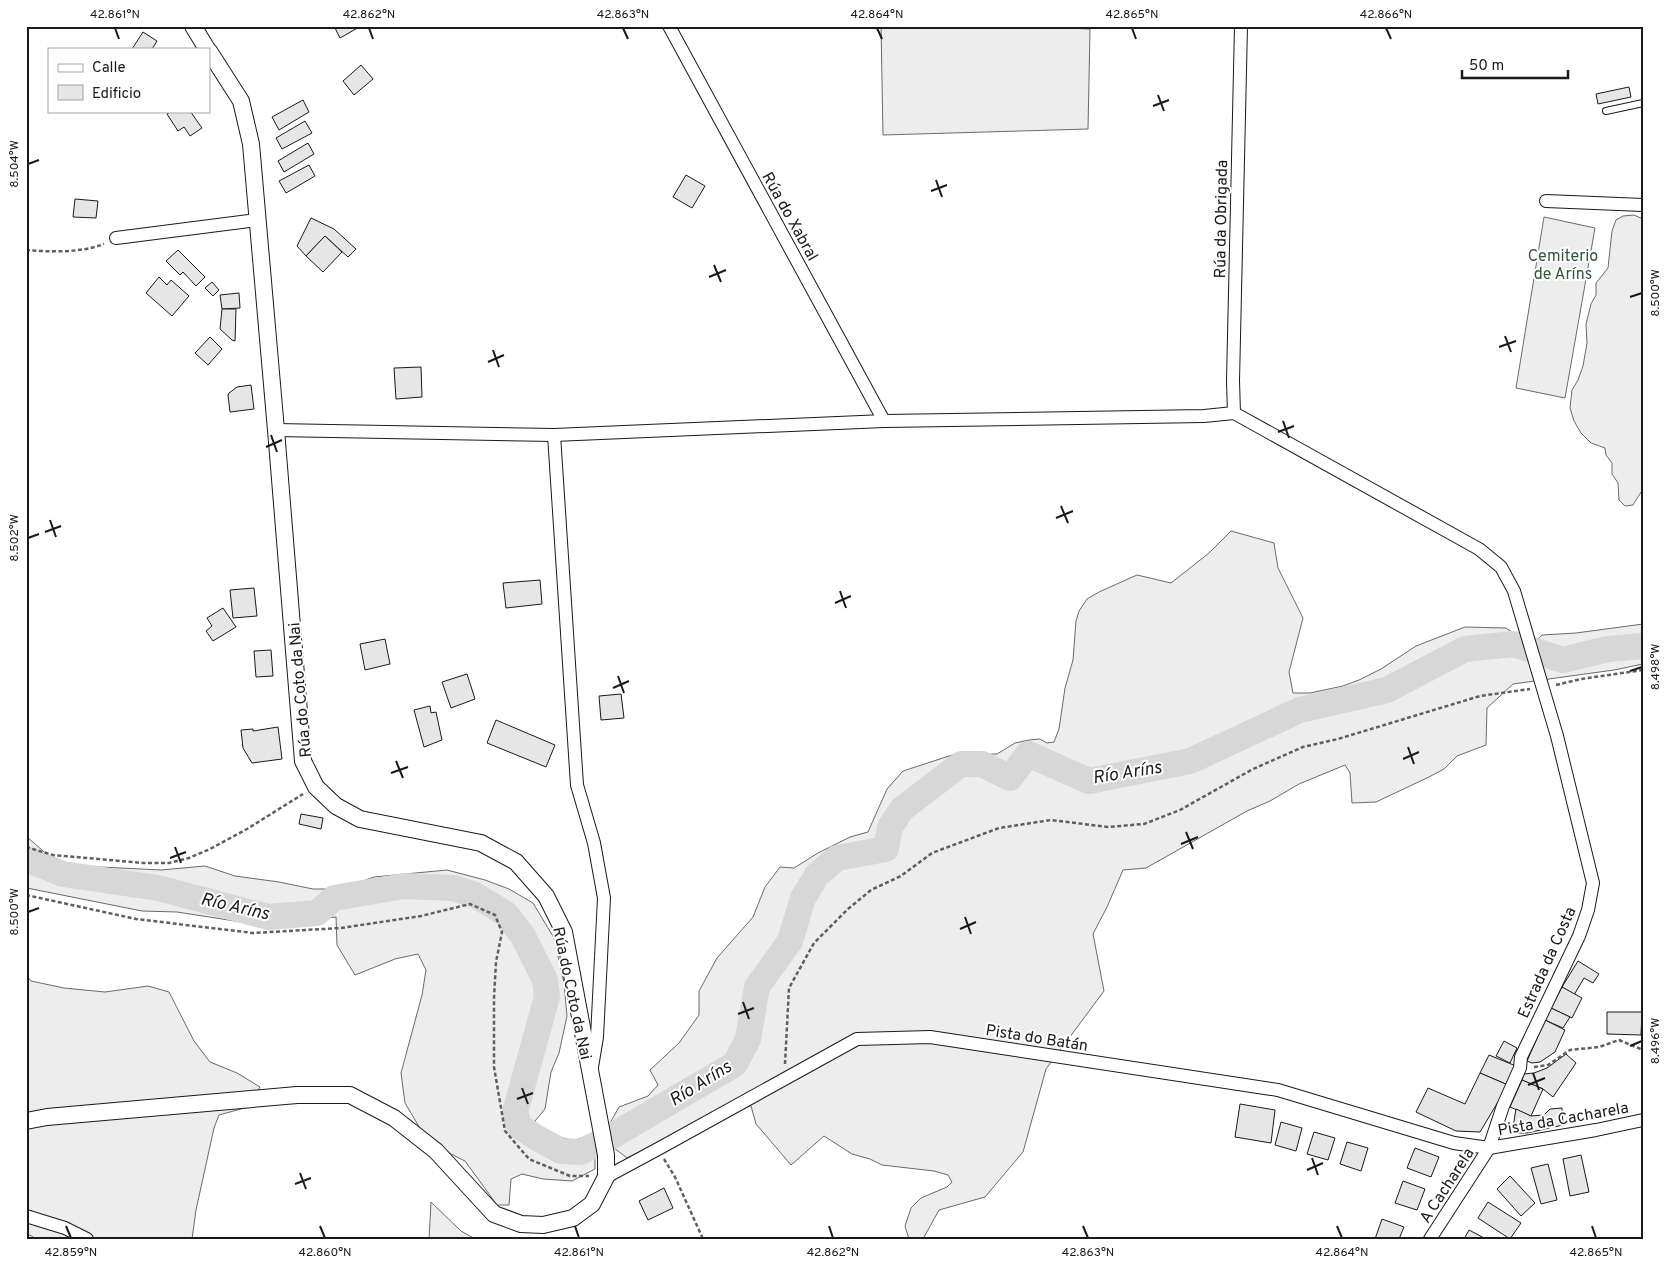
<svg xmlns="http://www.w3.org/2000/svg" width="1669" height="1265" font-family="Overpass,sans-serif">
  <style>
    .built { fill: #ededed; stroke: #6a6a6a }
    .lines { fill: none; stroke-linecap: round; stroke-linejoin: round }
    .river { stroke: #d7d7d7; stroke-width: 26 }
    .building { fill: #e6e6e6; stroke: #1a1a1a }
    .service-casing { stroke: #1a1a1a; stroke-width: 8 }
    .minor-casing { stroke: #1a1a1a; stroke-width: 14 }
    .tertiary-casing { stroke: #1a1a1a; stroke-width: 18 }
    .path { stroke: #5f5f5f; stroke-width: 2.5; stroke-dasharray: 4 2.5; stroke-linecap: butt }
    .service { stroke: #fff; stroke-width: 6 }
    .minor { stroke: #fff; stroke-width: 12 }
    .tertiary { stroke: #fff; stroke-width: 16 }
    .ticks { fill: none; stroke: #1a1a1a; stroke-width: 2 }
    .labels { text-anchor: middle; stroke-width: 4; stroke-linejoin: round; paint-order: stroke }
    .street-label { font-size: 16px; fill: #1a1a1a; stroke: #fff }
    .park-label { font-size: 16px; fill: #2b5a34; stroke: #fff }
    .water-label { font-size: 18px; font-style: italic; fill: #1a1a1a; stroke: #fff }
    .neatline { fill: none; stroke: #1a1a1a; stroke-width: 2 }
    .ticks-label { font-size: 12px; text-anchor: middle; fill: #1a1a1a }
  </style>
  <rect width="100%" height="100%" fill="#fff"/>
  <!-- built -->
  <g class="built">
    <path d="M881 26H1021L1090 29 1088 129 883 135Z"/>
    <path d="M1634 215 1643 219V489L1633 505 1625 506 1619 500 1618 483 1612 474V463L1606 455 1605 448 1591 443 1581 433 1574 421 1570 408 1572 390 1578 380 1583 366 1587 343 1586 324 1591 304 1596 295V283L1608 268 1612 231 1616 220 1623 216Z"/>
    <path d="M1544 217 1595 228 1565 398 1516 388Z"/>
    <path d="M1231 531 1274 543 1278 568 1303 618 1289 672 1293 693H1310L1343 686 1359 680 1381 669 1416 646 1465 627 1506 628 1518 636 1538 639 1542 635 1576 633 1643 624V664L1614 670 1513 684 1487 708 1486 745 1457 756 1444 769 1429 777 1376 802 1352 803 1350 773 1345 765 1299 784 1270 801 1247 811 1146 868 1123 870 1107 907 1093 934 1104 991 1046 1069 1023 1152 985 1197 939 1210 923 1239H909L905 1226 911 1208 921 1198 947 1187 952 1182 948 1175 934 1171 882 1165 870 1159 852 1154 824 1136 791 1165 756 1124 751 1106 733 1102 655 1145 627 1158 614 1148 610 1123 619 1107 648 1096 658 1085 650 1070 679 1043 699 1015V991L717 958 753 917 765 887 780 867 794 868 818 853 850 837 868 832 887 789 903 771 952 755 997 754 1015 743 1029 740 1040 739 1047 743 1054 742 1059 729 1065 688 1073 660 1076 621 1079 611 1087 599 1099 592 1137 575 1171 583 1209 553Z"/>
    <path d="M26 836 59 865 161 870 205 866 235 876 279 882 313 889H341L374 877 447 870 485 880 509 889 533 903 554 938 564 983 567 1016 559 1053 551 1072 545 1109 535 1121V1129L573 1141 589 1135 595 1154V1169L572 1181 543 1179 522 1174 511 1179 509 1205H497L465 1161 449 1153 421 1130 405 1103 401 1073 422 995 426 970 418 954 395 959 355 975 337 945 336 917 267 926 177 912 142 911 27 888Z"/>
    <path d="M26 975 31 981 64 988 105 992 148 986 169 992 194 1041 210 1062 237 1073 260 1087 248 1107 219 1115 214 1128 196 1210 192 1239H36L30 1235 26 1237Z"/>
    <path d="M431 1202 461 1231 475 1239H429Z"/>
  </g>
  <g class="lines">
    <!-- river -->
    <path class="river" d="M26 859 63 874 158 888 268 917 317 913 334 898 404 886 453 888 475 895 506 914 523 936 545 980 547 997 515 1112 519 1126 537 1138 561 1151 581 1152 612 1136 735 1064 748 1039 757 987 790 941 803 898 817 875 837 858 886 849 890 827 902 809 961 764H982L1010 778 1028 754 1089 781 1190 761 1300 710 1387 690 1465 649 1513 644 1563 660 1608 649 1643 646"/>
  </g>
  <!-- building -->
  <g class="building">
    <path d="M334 26H361L340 38Z"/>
    <path d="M143 32 157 41 152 49H132Z"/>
    <path d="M361 65 373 79 354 95 343 81Z"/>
    <path d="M1629 87 1631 97 1598 104 1596 94Z"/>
    <path d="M303 100 309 112 279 130 272 117Z"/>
    <path d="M172 111H190L202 128 190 136 184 127 178 131 167 114Z"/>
    <path d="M305 121 312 133 282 149 276 138Z"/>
    <path d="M308 143 314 154 284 172 278 161Z"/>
    <path d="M309 165 315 176 286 193 279 181Z"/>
    <path d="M686 175 705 186 692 208 673 197Z"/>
    <path d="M75 199 98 201 96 218 73 217Z"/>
    <path d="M311 218 334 229 356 249 348 257 325 236 306 256 297 246Z"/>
    <path d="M325 236 342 252 323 272 306 256Z"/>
    <path d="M178 250 205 277 196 286 183 272 180 275 166 261Z"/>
    <path d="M159 277 167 285 171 280 189 296 172 316 146 293Z"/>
    <path d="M212 282 219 290 213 296 205 288Z"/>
    <path d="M239 293 240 308 222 309 220 295Z"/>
    <path d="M222 309H236L235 341 232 340 220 329Z"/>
    <path d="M210 337 222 349 208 365 195 353Z"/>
    <path d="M421 367 422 397 396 399 394 368Z"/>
    <path d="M251 385 254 409 230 412 228 395 229 393 237 387Z"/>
    <path d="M540 580 542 604 506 608 503 583Z"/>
    <path d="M254 588 257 616 233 618 230 590Z"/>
    <path d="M223 608 236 627 213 641 206 631 212 626 207 618Z"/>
    <path d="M385 639 390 664 365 670 360 644Z"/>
    <path d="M271 650 273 676 256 677 254 651Z"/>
    <path d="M467 674 475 699 451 708 442 682Z"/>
    <path d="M621 694 624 718 601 720 599 696Z"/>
    <path d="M430 706 431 713 436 712 442 740 424 747 414 710Z"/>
    <path d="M496 720 555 745 546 767 487 743Z"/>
    <path d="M278 727 282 759 252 763 243 748 241 730 253 729V731Z"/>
    <path d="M301 814 323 818 321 829 299 824Z"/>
    <path d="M1578 961 1599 974 1593 983 1584 978 1574 995 1562 987Z"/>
    <path d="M1562 987 1582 998 1572 1018 1551 1008Z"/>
    <path d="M1551 1008 1570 1017 1563 1028 1545 1020Z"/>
    <path d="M1607 1012H1642L1641 1035 1607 1034Z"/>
    <path d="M1545 1020 1565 1030 1555 1052 1540 1062 1532 1063 1527 1061Z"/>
    <path d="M1504 1041 1517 1048 1510 1063 1496 1056Z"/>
    <path d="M1566 1054 1576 1063 1553 1097 1543 1089 1522 1080 1524 1074 1534 1073 1547 1068Z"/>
    <path d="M1489 1055 1516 1066 1508 1085 1480 1073Z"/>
    <path d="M1480 1073 1508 1085 1480 1132 1456 1131 1416 1112 1428 1088 1465 1104Z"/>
    <path d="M1522 1080 1543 1089 1531 1116 1510 1107Z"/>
    <path d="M1240 1104 1275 1110 1271 1143 1235 1137Z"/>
    <path d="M1562 1108 1563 1125 1527 1133H1512L1516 1109 1531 1116 1544 1115 1550 1109Z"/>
    <path d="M1281 1122 1302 1128 1296 1151 1275 1145Z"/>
    <path d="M1314 1132 1335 1138 1328 1160 1307 1154Z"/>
    <path d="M1347 1142 1368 1148 1361 1171 1340 1164Z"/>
    <path d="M1415 1148 1439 1157 1431 1177 1407 1168Z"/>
    <path d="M1581 1155 1589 1192 1570 1196 1563 1159Z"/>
    <path d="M1548 1164 1557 1200 1541 1204 1531 1168Z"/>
    <path d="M1510 1176 1535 1203 1521 1216 1497 1189Z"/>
    <path d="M1403 1181 1425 1189 1417 1210 1395 1203Z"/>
    <path d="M664 1188 673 1208 648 1220 639 1201Z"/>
    <path d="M1488 1202 1521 1223 1510 1239 1478 1218Z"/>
    <path d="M1382 1219 1404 1227 1399 1239H1375Z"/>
    <path d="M1469 1230 1486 1239H1464Z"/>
  </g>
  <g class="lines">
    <!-- service casing -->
    <g class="service-casing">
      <path id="service" d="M1606 111 1643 103"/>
    </g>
    <!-- minor casing -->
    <g class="minor-casing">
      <g id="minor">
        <path d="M669 26 884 421"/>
        <path d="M1546 201 1643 205"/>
        <path d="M116 238 257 220"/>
        <path d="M1234 413 1233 381 1241 26"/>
        <path d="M276 430 554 435 884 421 1204 416 1234 413 1479 549 1501 567 1514 591 1557 736 1593 883 1588 910 1579 936 1521 1057 1520 1068 1503 1106 1489 1148 1430 1239"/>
        <path d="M554 435 577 785 594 843 604 898 597 1037 592 1067"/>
        <path d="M606 1177 658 1149 857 1039 930 1037 1278 1090 1454 1143 1489 1148 1596 1130 1643 1120"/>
        <path d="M26 1216 65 1228 87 1239"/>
      </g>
    </g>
    <!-- tertiary casing -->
    <g class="tertiary-casing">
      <g id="tertiary">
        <path d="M193 26 207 49"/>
        <path d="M26 1121 47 1117 297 1095H350L394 1118 436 1151 494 1214 521 1224 543 1225 573 1218 592 1204 606 1177V1155L564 932 546 896 516 862 481 843 360 819 336 806 316 787 303 761 276 430 251 144 241 101 209 51"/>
      </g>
    </g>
    <!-- path -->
    <g class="path">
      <path d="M26 250C51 252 80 253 104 244"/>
      <path d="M1556 685 1581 679 1643 670"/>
      <path d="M26 847 53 855 143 863H169L189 858 210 849 247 829 303 794"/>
      <path d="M26 895 136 919 253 933 341 928 421 916 470 904 495 915 502 932 496 962 494 998V1067L505 1131 529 1159 570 1176H589"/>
      <path d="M785 1064 789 988 814 943 848 909 871 890 901 876 932 853 999 828 1051 820 1108 827 1144 824 1180 810 1253 769 1303 747 1338 739 1480 696 1530 689"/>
      <path d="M1534 1067 1548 1065 1570 1050 1599 1047 1619 1040 1643 1050"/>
      <path d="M664 1159 675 1177 703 1239"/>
    </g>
    <!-- service -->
    <use href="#service" class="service"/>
    <!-- minor -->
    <use href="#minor" class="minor"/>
    <!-- tertiary -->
    <use href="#tertiary" class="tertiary"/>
  </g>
  <!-- ticks -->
  <path class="ticks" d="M115 28 119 39M369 28 373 39M623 28 628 39M877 28 882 39M1132 28 1136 39M1386 28 1391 39M1158 95 1164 111M1153 106 1169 100M28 164 39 160M936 180 942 197M931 191 947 185M714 265 721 282M709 277 726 270M1630 297 1642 293M1505 336 1511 352M1499 347 1516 341M493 350 499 367M488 362 504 355M1283 421 1289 438M1278 432 1294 426M271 435 277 452M266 447 282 440M1061 506 1068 523M1056 518 1073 511M50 520 56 537M45 532 61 526M28 538 39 534M840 591 846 608M835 603 851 596M1630 671 1642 667M618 676 624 693M613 688 629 681M1408 747 1414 764M1403 759 1419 752M396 761 403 778M391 773 408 767M1186 832 1193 849M1181 844 1198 837M175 847 181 863M170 858 186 852M28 912 39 908M965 917 971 934M960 929 976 922M743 1002 749 1019M738 1014 754 1008M1630 1046 1642 1041M1533 1073 1539 1090M1528 1085 1545 1078M522 1088 528 1104M517 1099 533 1093M1312 1158 1318 1175M1307 1170 1323 1163M300 1173 306 1189M295 1184 311 1178M66 1226 71 1238M320 1226 325 1238M575 1226 579 1238M829 1226 833 1238M1083 1226 1088 1238M1337 1226 1342 1238M1592 1226 1596 1238"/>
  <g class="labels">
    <!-- street labels -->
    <g class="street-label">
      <text transform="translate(791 216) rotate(61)" y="6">Rúa do Xabral</text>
      <text transform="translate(1220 219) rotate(-89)" y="6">Rúa da Obrigada</text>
      <text transform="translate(299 690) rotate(-95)" y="6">Rúa do Coto da Nai</text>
      <text transform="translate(1546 962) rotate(-66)" y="6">Estrada da Costa</text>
      <text transform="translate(573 993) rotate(78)" y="6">Rúa do Coto da Nai</text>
      <text transform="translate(1037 1037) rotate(9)" y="6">Pista do Batán</text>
      <text transform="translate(1563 1118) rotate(-10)" y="6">Pista da Cacharela</text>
      <text transform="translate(1446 1185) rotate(-57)" y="6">A Cacharela</text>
    </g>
    <!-- park labels -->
    <g class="park-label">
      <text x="1563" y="261">Cemiterio<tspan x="1563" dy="18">de Aríns</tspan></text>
    </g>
    <!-- water labels -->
    <g class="water-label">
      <text transform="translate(1127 772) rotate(-9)" y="6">Río Aríns</text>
      <text transform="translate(235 906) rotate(13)" y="6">Río Aríns</text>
      <text transform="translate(700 1083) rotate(-32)" y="6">Río Aríns</text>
    </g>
  </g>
  <!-- border -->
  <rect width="1669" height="1265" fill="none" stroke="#ffffff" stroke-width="55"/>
  <!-- legend -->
  <rect x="48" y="48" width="162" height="65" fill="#ffffff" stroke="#a3a3a3"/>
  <rect x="58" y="64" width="25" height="8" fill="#ffffff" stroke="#a3a3a3"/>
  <text x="92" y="72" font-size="15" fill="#1a1a1a">Calle</text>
  <rect x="58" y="85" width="25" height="15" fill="#e6e6e6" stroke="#a3a3a3"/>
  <text x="92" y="98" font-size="15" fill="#1a1a1a">Edificio</text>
  <!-- scale -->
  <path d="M1462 70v8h106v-8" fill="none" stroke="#1a1a1a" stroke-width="2.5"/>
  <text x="1469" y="70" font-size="15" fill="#1a1a1a" stroke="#ffffff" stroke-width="4" paint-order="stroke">50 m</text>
  <rect x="28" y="28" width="1614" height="1210" class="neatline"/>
  <g class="ticks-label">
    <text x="115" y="18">42.861°N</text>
    <text x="369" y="18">42.862°N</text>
    <text x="623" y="18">42.863°N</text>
    <text x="877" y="18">42.864°N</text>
    <text x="1132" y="18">42.865°N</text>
    <text x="1386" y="18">42.866°N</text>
    <text transform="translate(14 164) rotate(-90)" y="4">8.504°W</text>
    <text transform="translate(1655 293) rotate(-90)" y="4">8.500°W</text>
    <text transform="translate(14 538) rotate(-90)" y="4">8.502°W</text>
    <text transform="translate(1655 667) rotate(-90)" y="4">8.498°W</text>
    <text transform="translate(14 912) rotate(-90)" y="4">8.500°W</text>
    <text transform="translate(1655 1041) rotate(-90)" y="4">8.496°W</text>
    <text x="71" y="1256">42.859°N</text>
    <text x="325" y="1256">42.860°N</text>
    <text x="579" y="1256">42.861°N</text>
    <text x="833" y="1256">42.862°N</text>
    <text x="1088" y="1256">42.863°N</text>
    <text x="1342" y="1256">42.864°N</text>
    <text x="1596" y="1256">42.865°N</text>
  </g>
</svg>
